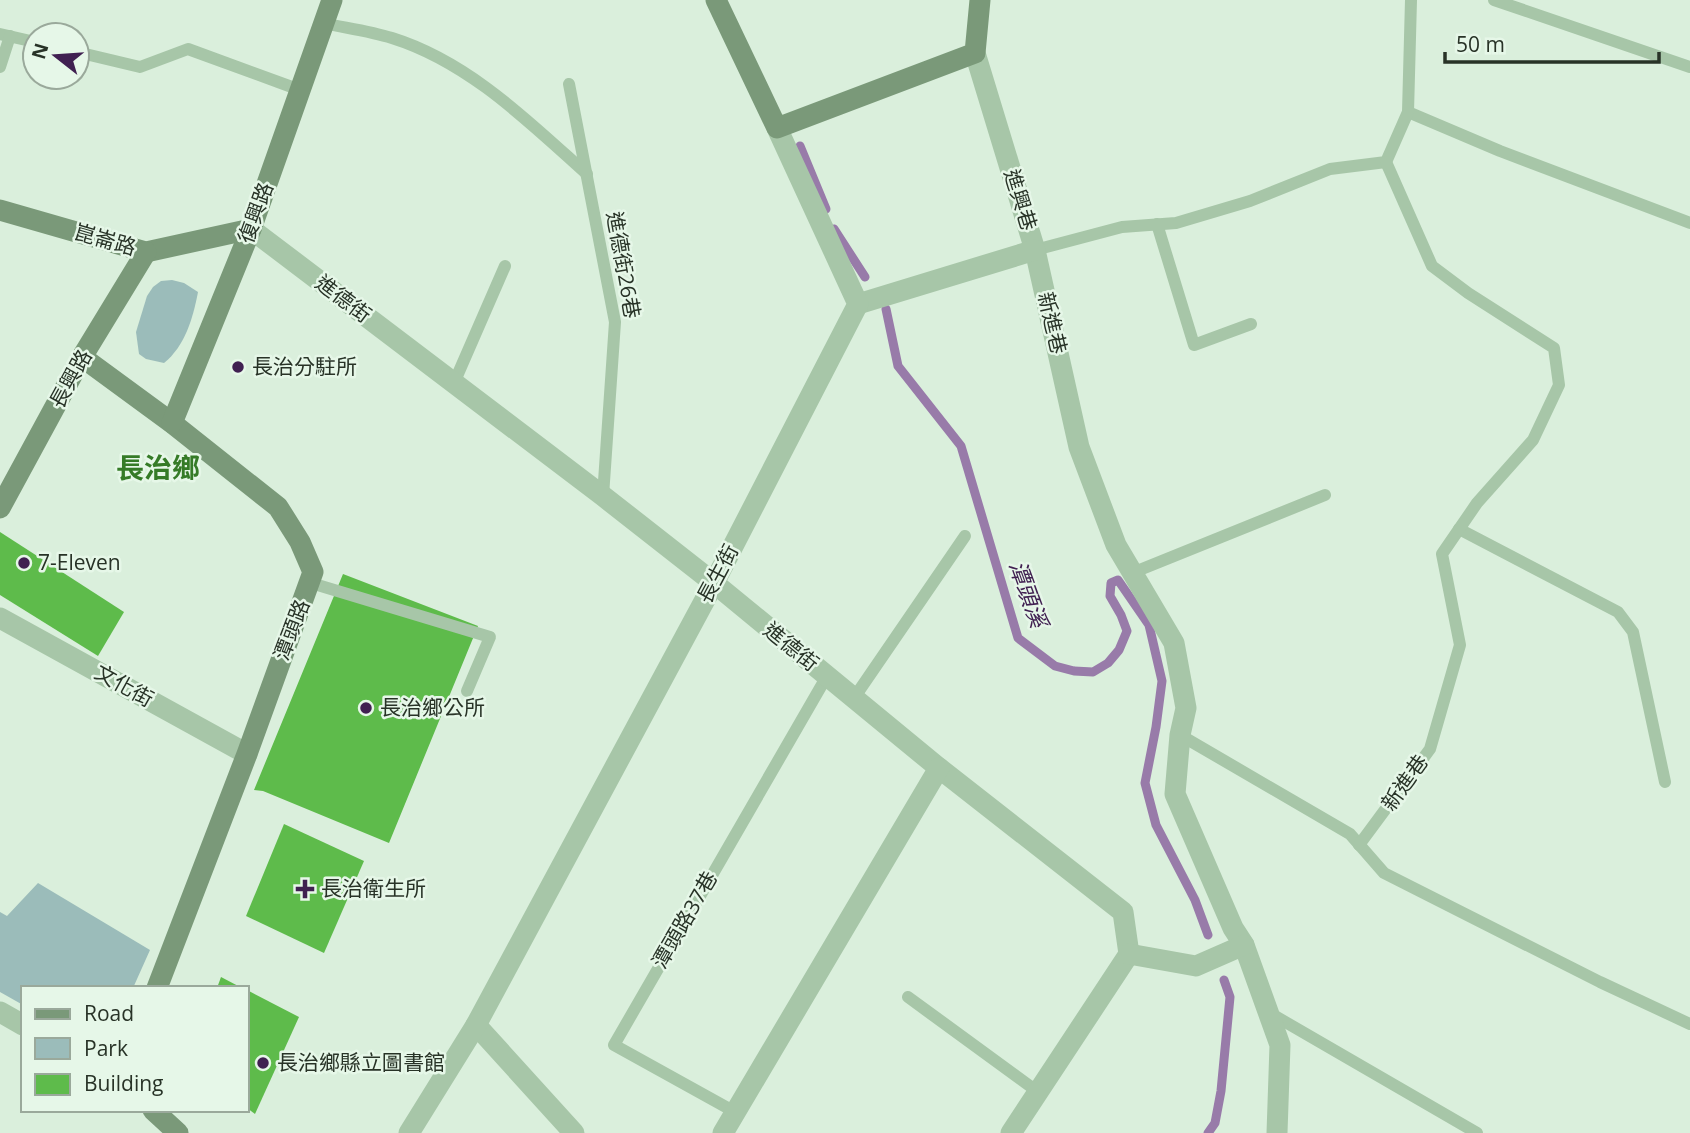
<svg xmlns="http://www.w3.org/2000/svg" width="1690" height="1133" font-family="'Open Sans','Noto Sans TC',sans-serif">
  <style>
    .green { fill: #9bbcba }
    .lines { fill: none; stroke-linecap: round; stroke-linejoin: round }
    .stream { stroke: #987ba9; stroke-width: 9 }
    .building { fill: #5ebb4b }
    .lane { stroke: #a7c6a8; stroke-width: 12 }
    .street { stroke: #a7c6a8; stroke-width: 21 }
    .secondary { stroke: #7a9979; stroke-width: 21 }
    .poi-dot { fill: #402051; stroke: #e6f7e8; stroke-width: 2.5 }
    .labels { text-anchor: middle; stroke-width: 5; stroke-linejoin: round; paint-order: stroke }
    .street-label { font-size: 21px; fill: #283327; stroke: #e6f7e8 }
    .poi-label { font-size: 21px; fill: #283327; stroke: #e6f7e8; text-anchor: start }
    .water-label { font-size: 23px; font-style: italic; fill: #402051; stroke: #e6f7e8 }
    .district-label { font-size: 28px; font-weight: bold; fill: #357b27; stroke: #e6f7e8 }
  </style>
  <rect width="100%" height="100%" fill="#daefdc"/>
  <!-- green -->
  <g class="green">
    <path d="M172 280 184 283 198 292C193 318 185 346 164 363L146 359 139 354 136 332 147 296 153 287 161 281Z"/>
    <path d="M38 883 150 950 133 988H23V1005L0 992V912L7 916Z"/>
  </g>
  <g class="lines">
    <!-- stream -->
    <g class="stream">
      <path d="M800 146 826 209"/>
      <path d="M834 229 865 277"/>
      <path d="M886 309 898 366 961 446 1018 638 1055 666 1074 671 1093 672 1108 663 1119 650 1127 631 1121 615 1110 596 1111 583 1118 580 1149 625 1162 681 1156 727 1145 783 1156 825 1195 900 1208 935"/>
      <path d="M1208 1133 1215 1123 1221 1091 1230 997 1224 980"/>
    </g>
  </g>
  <!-- building -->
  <g class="building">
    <path d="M0 532 124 612 98 656 0 595Z"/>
    <path d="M343 574 478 626 389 843 263 791 254 790Z"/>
    <path d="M284 824 364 861 324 953 246 916Z"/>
    <path d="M221 977 242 988H217Z"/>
    <path d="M247 990 299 1017 255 1114 247 1108Z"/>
  </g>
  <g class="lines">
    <!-- lane -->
    <g class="lane">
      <path d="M1494 0 1690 67"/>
      <path d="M323 23C346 28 370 31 392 38 469 62 529 122 587 174"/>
      <path d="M0 34 35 42"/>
      <path d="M77 52 140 67 188 49 300 90"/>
      <path d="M0 67 10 36"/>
      <path d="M569 84 615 322 603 496"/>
      <path d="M1408 112 1500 151 1690 223"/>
      <path d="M1157 224 1194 345 1251 324"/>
      <path d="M1035 250 1122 227 1176 223 1250 201 1330 169 1386 162 1408 112 1411 0"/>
      <path d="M454 383 505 266"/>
      <path d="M1459 529 1618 612 1633 632 1665 782"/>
      <path d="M1132 573 1325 495"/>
      <path d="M311 583 490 637 467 691"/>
      <path d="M854 698 965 536"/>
      <path d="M1180 735 1350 834 1384 873 1600 982 1690 1024"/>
      <path d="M1359 845 1430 749 1460 645 1442 554 1477 503 1533 440 1559 385 1554 348 1468 293 1432 266 1386 162"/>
      <path d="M908 997 1038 1092"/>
      <path d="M1268 1012 1477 1133"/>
      <path d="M735 1112 614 1045 827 676"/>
    </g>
    <!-- street -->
    <g class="street">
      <path d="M975 53 1035 250 1079 447 1116 545 1174 643 1186 708 1180 735 1175 794 1233 928 1244 945 1280 1045 1277 1133"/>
      <path d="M251 229 603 496 714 583 939 768 1123 912 1129 954 1011 1133"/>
      <path d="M858 304 1035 250"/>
      <path d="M0 618 247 754"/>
      <path d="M1129 954 1196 966 1244 945"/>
      <path d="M0 1012 23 1025"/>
      <path d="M476 1025 574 1133"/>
      <path d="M409 1133 476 1025 714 583 858 304 777 128"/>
      <path d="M723 1133 939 768"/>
    </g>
    <!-- secondary -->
    <g class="secondary">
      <path d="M716 0 777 128 975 53 980 0"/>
      <path d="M0 210 146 252 251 229"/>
      <path d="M82 357 172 423 278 507 300 542 313 572 247 754 157 988"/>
      <path d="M172 423 251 229 332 0"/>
      <path d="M0 508 82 357 146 252"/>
      <path d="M153 1110 178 1133"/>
    </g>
  </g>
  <!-- markers -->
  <g class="poi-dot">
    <circle cx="238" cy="367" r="7"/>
    <circle cx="24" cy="563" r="7"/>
    <circle cx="366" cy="708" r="7"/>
    <path d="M301.5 878.5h7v7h7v7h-7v7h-7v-7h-7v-7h7z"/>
    <circle cx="263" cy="1063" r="7"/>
  </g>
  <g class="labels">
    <!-- street labels -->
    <g class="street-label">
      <text transform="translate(1020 200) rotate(73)" y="7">進興巷</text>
      <text transform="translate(256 213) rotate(-70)" y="7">復興路</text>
      <text transform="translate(105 240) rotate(16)" y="7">崑崙路</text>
      <text transform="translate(623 265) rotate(80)" y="7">進德街26巷</text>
      <text transform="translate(343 299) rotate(37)" y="7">進德街</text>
      <text transform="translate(1052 323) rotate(77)" y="7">新進巷</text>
      <text transform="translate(71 379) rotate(-61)" y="7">長興路</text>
      <text transform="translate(718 574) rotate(-62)" y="7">長生街</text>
      <text transform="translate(292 630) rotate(-69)" y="7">潭頭路</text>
      <text transform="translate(791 647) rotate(39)" y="7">進德街</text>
      <text transform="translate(124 686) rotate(29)" y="7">文化街</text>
      <text transform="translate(1405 783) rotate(-54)" y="7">新進巷</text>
      <text transform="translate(685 920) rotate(-60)" y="7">潭頭路37巷</text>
    </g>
    <!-- poi labels -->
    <g class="poi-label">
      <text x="252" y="374">長治分駐所</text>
      <text x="38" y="570">7-Eleven</text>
      <text x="380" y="715">長治鄉公所</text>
      <text x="321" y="896">長治衛生所</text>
      <text x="277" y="1070">長治鄉縣立圖書館</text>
    </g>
    <!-- water labels -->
    <g class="water-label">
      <text transform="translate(1028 594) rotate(70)" y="8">潭頭溪</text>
    </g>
    <!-- district labels -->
    <g class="district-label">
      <text x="158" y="478">長治鄉</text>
    </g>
  </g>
  <!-- legend -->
  <rect x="21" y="986" width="228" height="126" fill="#e6f7e8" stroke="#9aa99b" stroke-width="2"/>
  <rect x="35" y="1009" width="35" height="10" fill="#7a9979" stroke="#9aa99b" stroke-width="2"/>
  <text x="84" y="1021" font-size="21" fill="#283327">Road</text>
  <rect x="35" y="1038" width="35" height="21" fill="#9bbcba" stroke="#9aa99b" stroke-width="2"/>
  <text x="84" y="1056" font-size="21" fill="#283327">Park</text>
  <rect x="35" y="1074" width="35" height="21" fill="#5ebb4b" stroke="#9aa99b" stroke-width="2"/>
  <text x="84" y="1091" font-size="21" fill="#283327">Building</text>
  <!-- north arrow -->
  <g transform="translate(56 56) rotate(287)"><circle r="33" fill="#e6f7e8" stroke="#9aa99b" stroke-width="2"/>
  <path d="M0-5L12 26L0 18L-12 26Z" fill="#402051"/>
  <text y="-10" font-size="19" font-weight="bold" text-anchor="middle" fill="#283327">N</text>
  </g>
  <!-- scale -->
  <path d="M1445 52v10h214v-10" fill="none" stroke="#283327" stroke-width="3.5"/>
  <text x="1456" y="52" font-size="21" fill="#283327" stroke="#e6f7e8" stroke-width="5" paint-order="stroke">50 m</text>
</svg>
